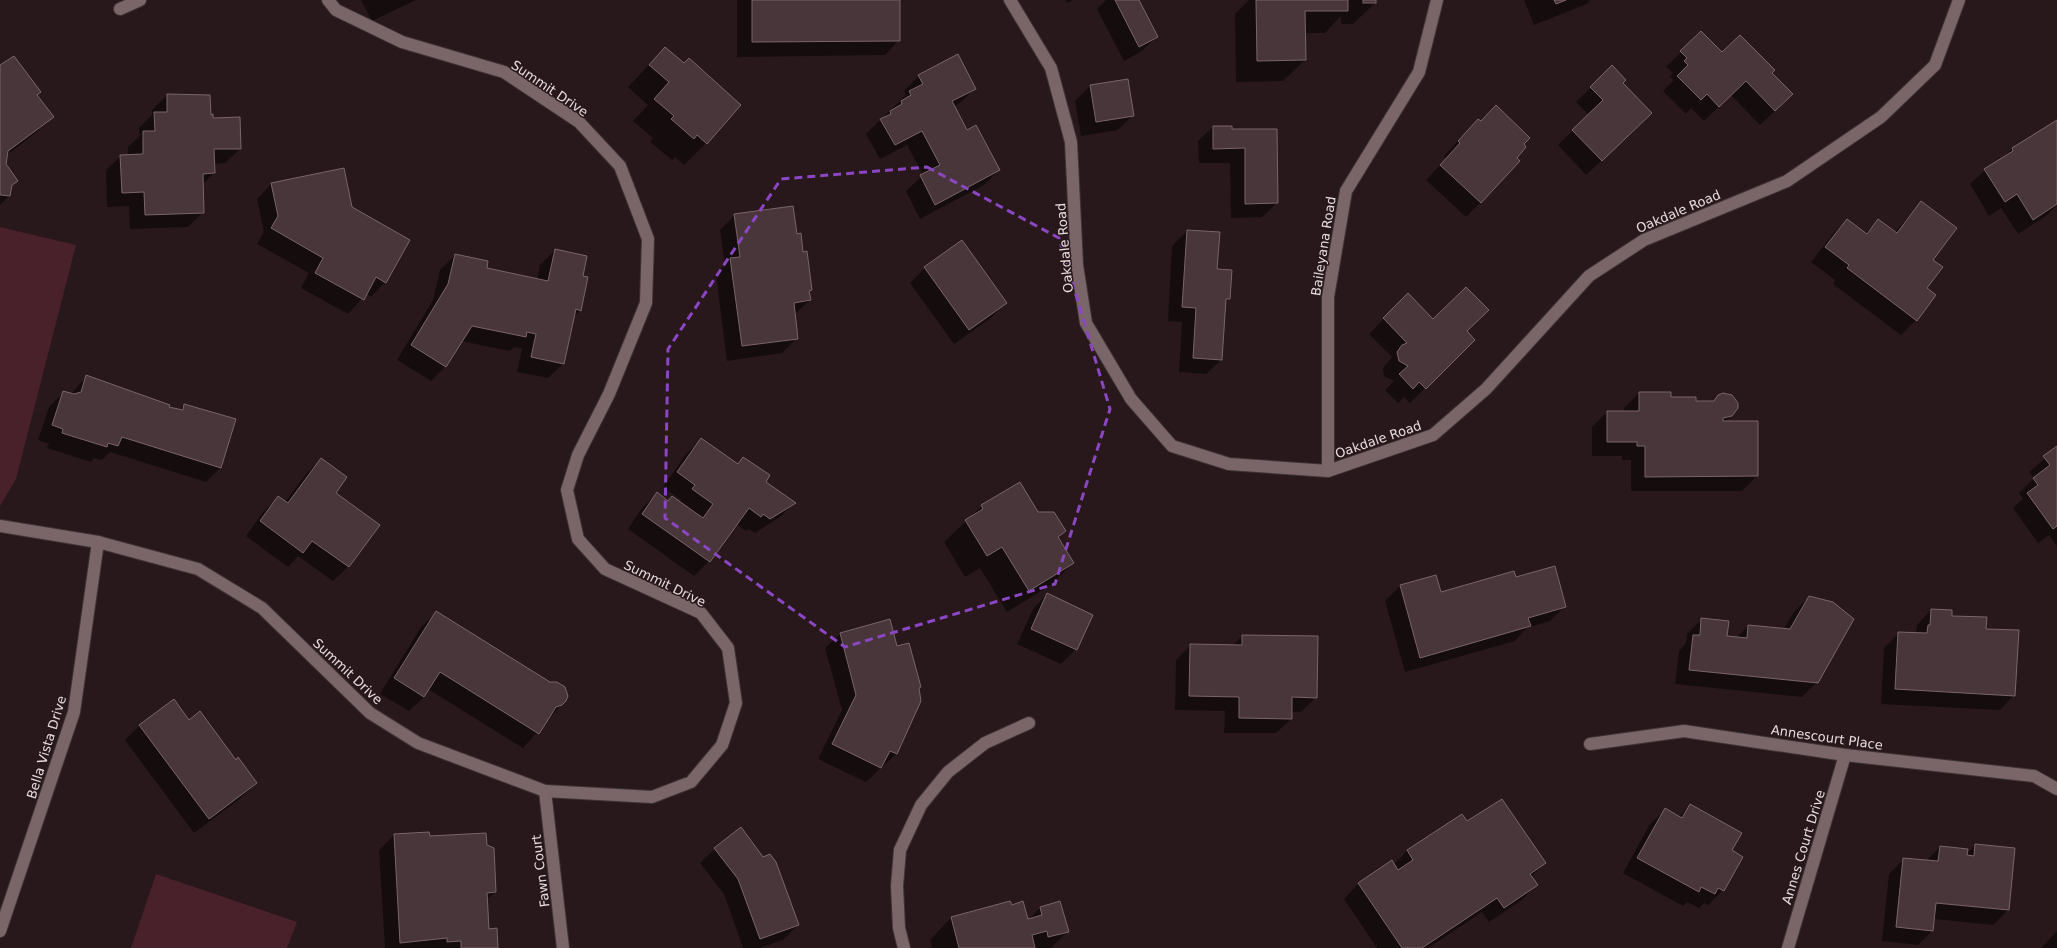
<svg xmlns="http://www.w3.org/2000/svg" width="2057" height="948" font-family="'DejaVu Sans',sans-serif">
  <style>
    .green { fill: #48212a }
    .shadow { fill: #0007 }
    .building { fill: #49363a; stroke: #7a6569 }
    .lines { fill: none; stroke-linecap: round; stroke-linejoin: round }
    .minor-casing { stroke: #403436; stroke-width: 14 }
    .minor { stroke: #7a6669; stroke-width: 12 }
    .marked { fill: none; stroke: #8b46c4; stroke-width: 3; stroke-dasharray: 8 5; stroke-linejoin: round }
    .labels { text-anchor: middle; stroke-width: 3; stroke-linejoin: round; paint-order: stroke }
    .street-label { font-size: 13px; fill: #e8dcde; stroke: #28181b }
  </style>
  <rect width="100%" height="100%" fill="#28181b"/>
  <!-- green -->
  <g class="green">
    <path d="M0 227 76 245 16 479 0 506Z"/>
    <path d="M156 874 297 922 287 948H131Z"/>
  </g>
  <!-- shadow -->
  <g class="shadow">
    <path d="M361 0H416L372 21Z"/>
    <path d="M737 0H899V40L885 55 737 57Z"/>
    <path d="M1066 0H1074L1067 3Z"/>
    <path d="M1106 0H1138L1157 37 1142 51 1124 61 1097 9Z"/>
    <path d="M1249 0H1375V3L1353 24H1341V16L1325 33H1304L1305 60 1283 81 1236 82 1235 14Z"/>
    <path d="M1524 0H1590L1587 4 1534 25Z"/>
    <path d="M1701 32 1722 54 1771 73 1777 109 1760 125 1731 95 1704 121 1691 108 1686 114 1663 91 1674 80 1670 77 1673 73 1666 67Z"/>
    <path d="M665 48 706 143 684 165 675 157 672 160 650 142 653 138 633 121 648 105 628 87Z"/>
    <path d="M0 66 36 95 52 117 38 131 7 155 5 164 16 181 11 186 9 196 0 205Z"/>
    <path d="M1612 67 1622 83 1636 128 1586 175 1558 145 1589 115 1576 102Z"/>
    <path d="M919 76 974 89 960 103 953 107 967 131 999 170 984 185 920 219 906 191 923 175 907 145 880 159 866 134 906 95 904 91Z"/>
    <path d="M1090 86 1133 115 1118 130 1081 136 1075 101Z"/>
    <path d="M167 95 210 116 240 149 225 163 213 164 214 173 202 185 203 212 188 227 130 229 129 206 107 207 106 170 121 156H128V147L140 136 139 128 152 115V110Z"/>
    <path d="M2057 121V205L2046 216 2018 234 2001 208 1989 216 1970 184 1985 170 2004 157 2012 149Z"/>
    <path d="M1213 127 1231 130H1276L1277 203 1262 217 1231 218 1230 163H1199L1198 141Z"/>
    <path d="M1463 135 1522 144 1481 202 1466 217 1426 180 1446 159 1444 156Z"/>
    <path d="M271 184 351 208 385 282 371 297 366 294 348 314 301 288 309 273 257 244 264 232 257 199Z"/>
    <path d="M1921 202 1932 260 1916 320 1901 335 1833 284 1835 280 1811 262 1832 235 1847 220 1865 233 1879 220 1895 232Z"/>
    <path d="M735 215 796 235 802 253 811 290 809 292 810 300 794 315 797 338 782 353 727 361 716 274 725 265 720 230Z"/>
    <path d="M1187 231 1216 270 1229 299 1225 303 1221 360 1206 374 1179 372 1182 322 1168 321 1172 246Z"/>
    <path d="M961 242 1005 303 991 318 954 344 910 283 925 268Z"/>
    <path d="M555 250 582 277 581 310 573 318 563 364 548 378 517 372 522 349 514 347 510 351 461 341 445 367 431 381 397 360 433 300 440 270 455 255 486 269 537 280 540 265Z"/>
    <path d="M1408 294 1433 320 1466 331 1474 340 1410 403 1404 397 1398 403 1385 390 1394 381 1384 376 1383 368 1392 357 1369 334Z"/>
    <path d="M87 376 168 407 179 410 185 405 220 468 206 482 110 452 102 460 94 458 91 462 47 448 49 444 38 440 49 407 64 392 71 394Z"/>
    <path d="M1639 393H1670V398L1695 402H1713L1719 396 1732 415 1725 422 1757 476 1742 491H1631V460H1622V456H1592V427L1607 412H1624V408Z"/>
    <path d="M701 440 736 465 743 458 764 482 794 503 780 517 755 533 748 529 746 531 736 524 709 561 694 576 628 529 642 508 657 494 667 501 672 497 679 502 681 500 663 487 686 454Z"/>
    <path d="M2057 448V546L2049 535 2038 543 2013 508 2023 499 2019 493 2034 478 2029 472Z"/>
    <path d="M321 459 334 493 378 525 348 567 333 581 298 556 288 567 246 536 263 512 278 497 285 502 306 474Z"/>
    <path d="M1020 483 1038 513 1065 531 1058 538 1073 563 1051 585 1007 612 980 568 965 577 944 542 982 506Z"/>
    <path d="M1436 576 1441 593 1515 578 1565 606 1550 621 1527 628 1515 641 1405 672 1385 601 1400 586Z"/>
    <path d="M1047 594 1076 649 1061 664 1017 644 1033 609Z"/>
    <path d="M1809 597 1817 682 1802 697 1675 684 1679 651 1686 643 1687 634 1702 619 1726 637 1736 638 1748 626 1784 629 1794 612Z"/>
    <path d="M1931 610 1985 630 2014 695 2000 710 1881 704 1884 648 1899 633H1916L1917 625Z"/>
    <path d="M436 613 550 683 561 684 566 691 567 696 562 704 523 748 428 689 424 697 409 711 380 694 421 627Z"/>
    <path d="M889 620 897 647 918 689 920 701 896 754 866 782 818 759 842 710 825 648 840 634Z"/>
    <path d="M1242 636 1317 637 1316 697 1301 712H1291V719L1276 733H1224L1225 711 1175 710 1176 660 1191 645 1232 646Z"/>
    <path d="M188 721 236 761 256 783 241 798 194 833 125 740 140 725Z"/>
    <path d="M1690 805 1731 851 1723 890 1708 905 1704 903 1699 908 1687 902 1683 906 1623 873 1650 824 1665 810 1679 817Z"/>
    <path d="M1461 815 1467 823 1545 863 1531 877 1536 885 1522 900 1489 922 1482 912 1428 948H1377L1344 899 1358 884 1391 862 1393 865 1407 851Z"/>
    <path d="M394 835 429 837 486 845 495 892 486 901 488 930 497 948H385L379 850Z"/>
    <path d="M1975 845 2008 910 1993 925 1934 919 1932 931 1918 945 1882 941 1889 874 1904 859 1926 861 1940 847 1966 854Z"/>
    <path d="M715 849 798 925 783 940 760 948H743L724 894 700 863Z"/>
    <path d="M1011 906 1027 921 1041 907 1068 931 1051 948H932L930 940 951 918Z"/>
    <path d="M2056 932H2057V948H2041Z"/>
  </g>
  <!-- building -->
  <g class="building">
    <path d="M752 0H900V41L752 42Z"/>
    <path d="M1115 0H1139L1158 37 1139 47Z"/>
    <path d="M1256 0H1348V11H1305L1306 60 1257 61Z"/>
    <rect x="1363" y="0" width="13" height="3"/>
    <path d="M1554 0H1566L1556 4Z"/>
    <path d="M1701 31 1722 52 1740 35 1775 70 1772 73 1793 94 1775 111 1746 81 1719 107 1707 94 1701 100 1677 76 1688 65 1684 61 1687 58 1680 51Z"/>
    <path d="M665 47 684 63 689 58 741 105 707 144 697 135 694 139 671 119 674 116 654 99 669 82 649 65Z"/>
    <path d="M958 54 976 89 952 101 967 130 976 125 1000 170 935 205 920 175 940 165 922 131 895 145 880 119 891 114 890 111 902 104 901 101 911 95 909 91 923 84 918 75Z"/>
    <path d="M14 56 41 92 37 95 54 117 8 151 6 164 18 181 12 185 10 196 0 195V65Z"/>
    <path d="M1612 65 1626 80 1623 83 1652 113 1602 161 1572 130 1603 100 1590 87Z"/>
    <path d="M1128 79 1134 116 1096 122 1090 85Z"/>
    <path d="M167 94 210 95 211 115 213 114V118L240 117 241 149H214L215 173 203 174 204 213 145 215 144 192 122 193 120 155 143 154V131H155L154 112H167Z"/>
    <path d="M1496 105 1530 138 1524 144 1526 147 1517 158 1520 161 1481 203 1440 165 1460 143 1458 141 1478 119 1481 121Z"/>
    <path d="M2057 120V204L2033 220 2017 194 2005 202 1984 169 2013 151 2012 148Z"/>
    <path d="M1213 126H1232V129H1277L1278 203 1245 204V148L1213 149Z"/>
    <path d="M344 168 352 207 410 240 386 283 376 277 364 300 315 273 323 258 271 228 278 216 271 183Z"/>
    <path d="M1921 201 1957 228 1933 260 1943 267 1927 288 1936 295 1917 321 1847 268 1849 265 1825 247 1847 219 1867 234 1878 219 1897 233Z"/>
    <path d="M793 206 797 234 801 233 803 252 807 251 812 290 809 291 811 300 794 303 798 339 742 346 730 258 740 257 734 214Z"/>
    <path d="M1187 230 1220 232 1217 269 1232 270 1230 299H1226L1222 360 1193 358 1196 308 1182 307Z"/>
    <path d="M962 240 1007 303 969 330 924 267Z"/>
    <path d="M555 249 587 256 583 276 588 277 581 311 576 309 564 364 531 357 536 334 527 332 526 337 472 326 446 367 411 345 448 284 455 254 488 261 487 268 548 281Z"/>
    <path d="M1466 287 1489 310 1467 331 1475 340 1426 389 1419 382 1413 389 1399 374 1408 366 1399 361 1397 352 1402 345 1407 343 1383 318 1408 293 1433 319Z"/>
    <path d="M86 375 170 405 169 407 183 410 184 404 236 419 221 468 122 437 118 446 108 443 107 447 62 433 63 429 52 425 63 391 74 394 81 392Z"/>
    <path d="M1639 392H1671V397H1696V401H1714L1718 395 1723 393 1732 395 1738 403V408L1732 416 1723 418V421H1758V476L1645 477V446H1637V442H1607V411H1639Z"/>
    <path d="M701 438 738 464 743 457 770 475 766 482 796 503 770 519 763 514 761 517 749 508 710 562 642 514 657 492 668 501 672 496 703 518 713 504 692 489 695 485 677 472Z"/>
    <path d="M2057 446V526L2053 529 2027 493 2038 485 2033 478 2050 465 2043 456Z"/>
    <path d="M321 458 347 477 336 493 380 525 349 567 312 541 303 553 260 521 278 496 288 503Z"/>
    <path d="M1020 482 1038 512H1054L1066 531 1058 537 1074 563 1029 591 1002 547 987 556 965 520 983 509 981 505Z"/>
    <path d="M1555 566 1566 607 1528 618 1531 626 1420 658 1400 585 1436 575 1441 592 1514 571 1516 577Z"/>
    <path d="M1047 593 1093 615 1077 650 1031 629Z"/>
    <path d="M1809 596 1833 602 1854 619 1818 683 1689 670 1693 635H1700L1701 618 1729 621 1727 636 1747 638 1748 625 1790 629Z"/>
    <path d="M1931 609 1952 610V616L1987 617 1986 629 2019 630 2015 696 1895 689 1898 632 1927 633 1928 625H1930Z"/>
    <path d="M436 611 550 682H557L565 687 568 696 566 701 562 705 556 707 539 734 440 672 424 697 394 678Z"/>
    <path d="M890 619 897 646 909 643 921 687 919 688 921 701 897 754 890 751 881 768 832 744 856 695 840 633Z"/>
    <path d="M1242 635 1318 636 1317 698 1292 697V719L1239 718V697L1189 696 1190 644 1242 645Z"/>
    <path d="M174 699 189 720 200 711 236 760 238 757 257 783 209 819 139 725Z"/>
    <path d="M1502 799 1546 863 1530 874 1538 885 1504 908 1497 898 1422 948H1402L1358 883 1392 860 1398 870 1413 860 1407 850 1462 814 1467 821Z"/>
    <path d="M1690 804 1742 833 1732 850 1743 857 1724 891 1718 888 1715 894 1701 887 1699 892 1637 858 1665 808 1682 818Z"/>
    <path d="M741 827 763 857 770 854 776 862 799 925 760 939 738 879 714 848Z"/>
    <path d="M429 832 430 836 486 833 487 845 494 848 496 892 487 893 489 929 497 928 498 948H461V941L447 942V938L400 943 394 834Z"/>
    <path d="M1975 844 2015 848 2009 910 1936 903 1933 931 1896 927 1903 858 1938 861 1940 846 1968 849 1967 855 1974 856Z"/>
    <path d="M1010 901 1012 905 1023 901 1028 919 1042 915 1040 907 1060 901 1069 932 1048 937 1047 931 1032 935 1035 948H959L951 917Z"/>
  </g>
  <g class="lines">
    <!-- minor casing -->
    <g class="minor-casing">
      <g id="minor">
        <path d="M1010 0 1051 68 1071 142 1077 265 1086 323 1131 399 1172 446 1229 464 1328 471 1433 435 1486 389 1589 276 1644 240 1787 181 1881 117 1935 65 1959 0"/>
        <path d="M120 9 140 0"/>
        <path d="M1328 471V297L1346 191 1419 72 1437 0"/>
        <path d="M0 526 98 542 198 569 262 608 370 713 418 743 545 791 652 797 691 782 722 745 736 703 728 648 701 613 605 569 578 539 567 490 578 455 609 394 646 303 648 239 620 166 579 122 504 72 402 42 336 10 328 0"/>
        <path d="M1590 744 1684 731 1845 755 2034 776 2057 789"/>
        <path d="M545 791 563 948"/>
        <path d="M0 931 74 712 98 542"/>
        <path d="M904 948 899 928 897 886 900 850 921 805 948 772 985 743 1029 723"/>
        <path d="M1788 948 1845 755"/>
      </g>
    </g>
    <!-- minor -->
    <use href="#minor" class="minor"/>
  </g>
  <!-- marked area -->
  <path class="marked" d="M927 167 1059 238 1110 409 1055 584 845 647 665 518 668 349 781 179Z"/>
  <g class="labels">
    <!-- street labels -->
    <g class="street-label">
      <text transform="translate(550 88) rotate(34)" y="5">Summit Drive</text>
      <text transform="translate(1678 211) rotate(-23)" y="5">Oakdale Road</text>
      <text transform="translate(1323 246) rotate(-81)" y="5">Baileyana Road</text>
      <text transform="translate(1064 248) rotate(-95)" y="5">Oakdale Road</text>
      <text transform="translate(1378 439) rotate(-19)" y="5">Oakdale Road</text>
      <text transform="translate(665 583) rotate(26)" y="5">Summit Drive</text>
      <text transform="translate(348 671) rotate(43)" y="5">Summit Drive</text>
      <text transform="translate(1827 737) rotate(8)" y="5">Annescourt Place</text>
      <text transform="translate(46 747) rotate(-73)" y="5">Bella Vista Drive</text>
      <text transform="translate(1803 847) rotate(-73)" y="5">Annes Court Drive</text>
      <text transform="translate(540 871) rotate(-97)" y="5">Fawn Court</text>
    </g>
  </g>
</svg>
